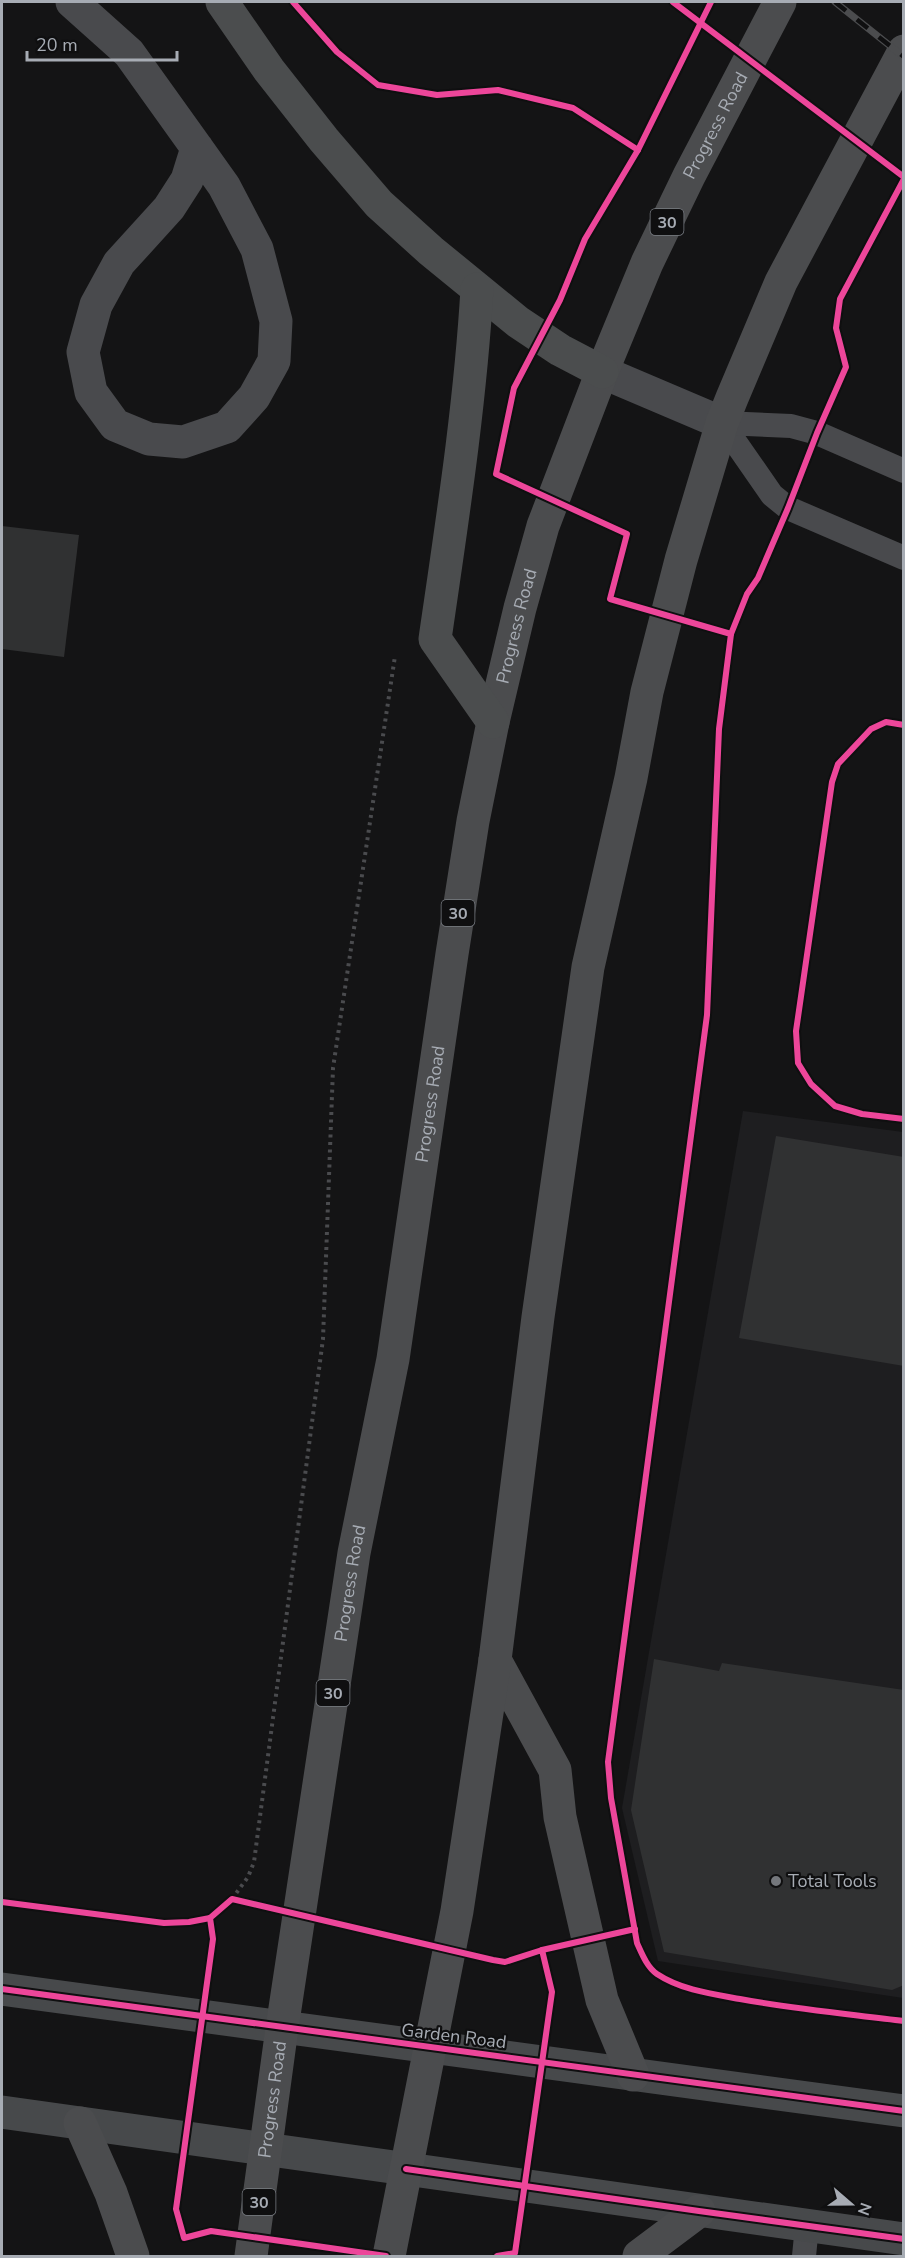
<svg xmlns="http://www.w3.org/2000/svg" width="905" height="2258" font-family="'Nunito Sans',sans-serif">
  <style>
    .built { fill: #1e1e20 }
    .building { fill: #303132 }
    .lines { fill: none; stroke-linecap: round; stroke-linejoin: round }
    .path { stroke: #4a4b4e; stroke-width: 4; stroke-dasharray: 3 4.5; stroke-linecap: butt }
    .lane { stroke: #494a4d; stroke-width: 24 }
    .street { stroke: #494a4d; stroke-width: 33 }
    .secondary { stroke: #47494b; stroke-width: 33 }
    .primary { stroke: #4b4c4e; stroke-width: 33 }
    .highway { stroke: #4b4d4e; stroke-width: 33 }
    .rail-casing { stroke: #4b4c4e; stroke-width: 7 }
    .rail { stroke: #0f0f10; stroke-width: 4.5; stroke-dasharray: 14; stroke-linecap: butt }
    .cycleway-casing { stroke: #0f0f10; stroke-width: 10 }
    .cycleway { stroke: #ed469a; stroke-width: 6 }
    .poi-dot { fill: #74777c; stroke: #0f0f10; stroke-width: 2 }
    .labels { text-anchor: middle; stroke-width: 4.5; stroke-linejoin: round; paint-order: stroke }
    .shield { fill: #0f0f10; stroke: #797d83; stroke-width: 1.5 }
    .shield-label { font-size: 16px; font-weight: bold; fill: #a7acb4 }
    .street-label { font-size: 18px; fill: #a7acb4; stroke: #0f0f10 }
    .poi-label { font-size: 18px; fill: #a7acb4; stroke: #0f0f10; text-anchor: start }
  </style>
  <rect width="100%" height="100%" fill="#141415"/>
  <!-- built -->
  <path class="built" d="M743 1111 903 1132V1998L658 1961 622 1808Z"/>
  <!-- building -->
  <g class="building">
    <path d="M2 526 79 535 64 657 2 649Z"/>
    <path d="M776 1136 904 1157V1366L739 1338Z"/>
    <path d="M654 1659 719 1671 722 1663 904 1690V1985L892 1990 664 1952 631 1810Z"/>
  </g>
  <g class="lines">
    <!-- path -->
    <g class="path">
      <path d="M904 725 886 722 871 729 838 764 832 782 796 1031 798 1063 811 1084 835 1106 862 1114 904 1119"/>
      <path d="M232 1899 248 1877 254 1862 323 1339 333 1068 395 656"/>
    </g>
    <!-- lane -->
    <g class="lane">
      <path d="M722 423 772 495 788 508 904 558"/>
      <path d="M722 423 791 426 817 433 904 471"/>
      <path d="M804 2256 807 2226"/>
    </g>
    <!-- street -->
    <g class="street">
      <path d="M72 2 129 53 197 148 224 186 257 249 276 321 274 361 254 397 227 427 183 442 149 439 115 425 91 392 83 352 96 305 119 263 169 208 187 180 197 148"/>
      <path d="M602 372 722 423"/>
    </g>
    <!-- secondary -->
    <g class="secondary">
      <path d="M2 1989C302 2031 603 2071 904 2111"/>
      <path d="M2 2112 904 2239"/>
    </g>
    <!-- primary -->
    <g class="primary">
      <path d="M495 1660 555 1770 560 1817 602 2000 633 2075"/>
      <path d="M80 2123 111 2193 133 2256"/>
      <path id="s1" d="M251 2256 282 2028 354 1553 393 1359 452 954 473 821 493 722 520 608 543 526 602 372 647 263 689 176 780 2"/>
      <path d="M389 2256 457 1911 495 1660 538 1317 588 967 631 778 647 692 681 560 722 423 732 398 781 282 904 51"/>
      <path d="M639 2256 699 2211"/>
    </g>
    <!-- highway -->
    <g class="highway">
      <path d="M222 2 269 70 324 140 379 204 431 251 518 322 560 350 602 372"/>
      <path d="M477 289C470 407 452 522 435 639L493 722"/>
    </g>
    <!-- rail casing -->
    <g class="rail-casing">
      <path id="rail" d="M835 2 904 57"/>
    </g>
    <!-- rail -->
    <use href="#rail" class="rail"/>
    <!-- cycleway casing -->
    <g class="cycleway-casing">
      <g id="cycleway">
        <path d="M293 2 337 52 378 85 437 95 498 90 573 108 638 150 711 2"/>
        <path d="M673 2 904 177"/>
        <path d="M638 150 585 239 560 300 514 388 496 474 627 534 610 599 731 634 719 729 707 1015 608 1762 611 1798 637 1943C642 1954 647 1967 657 1974 681 1990 712 1994 740 1999 794 2009 849 2014 904 2021"/>
        <path d="M731 634 747 594 758 578 788 508 817 433 846 367 836 328 840 299 904 179"/>
        <path d="M904 725 886 722 871 729 838 764 832 782 796 1031 798 1063 811 1084 835 1106 862 1114 904 1119"/>
        <path d="M2 1902 164 1923 189 1922 210 1918"/>
        <path d="M542 1950 635 1929"/>
        <path d="M2 1989C302 2031 603 2071 904 2111"/>
        <path d="M406 2169 699 2211 904 2239"/>
        <path d="M386 2256 211 2231 184 2238 176 2209 213 1939 210 1918 232 1899 493 1960 505 1962 542 1950 552 1992 515 2253 497 2256"/>
      </g>
    </g>
    <!-- cycleway -->
    <use href="#cycleway" class="cycleway"/>
  </g>
  <!-- markers -->
  <circle class="poi-dot" cx="776" cy="1881" r="6"/>
  <g class="labels">
    <!-- shield labels -->
    <g class="shield">
      <rect x="650.5" y="209" width="33" height="26" rx="4.5"/>
      <rect x="441.5" y="900" width="33" height="26" rx="4.5"/>
      <rect x="316.5" y="1680" width="33" height="26" rx="4.5"/>
      <rect x="242.5" y="2189" width="33" height="26" rx="4.5"/>
    </g>
    <g class="shield-label">
      <text x="667" y="228">30</text>
      <text x="458" y="919">30</text>
      <text x="333" y="1699">30</text>
      <text x="259" y="2208">30</text>
    </g>
    <!-- street labels -->
    <g class="street-label">
      <text dy="6" stroke="none"><textPath href="#s1" startOffset="2192">Progress Road</textPath></text>
      <text dy="6" stroke="none"><textPath href="#s1" startOffset="1652">Progress Road</textPath></text>
      <text dy="6" stroke="none"><textPath href="#s1" startOffset="1166">Progress Road</textPath></text>
      <text dy="6" stroke="none"><textPath href="#s1" startOffset="680">Progress Road</textPath></text>
      <text transform="translate(454 2036) rotate(7)" y="6">Garden Road</text>
      <text dy="6" stroke="none"><textPath href="#s1" startOffset="158">Progress Road</textPath></text>
    </g>
    <!-- poi labels -->
    <g class="poi-label">
      <text x="788" y="1887">Total Tools</text>
    </g>
  </g>
  <!-- border -->
  <rect width="905" height="2258" fill="none" stroke="#a7acb4" stroke-width="6"/>
  <!-- north arrow -->
  <g transform="translate(851 2204) rotate(110)" stroke="#0f0f10" stroke-width="4.5" paint-order="stroke">
  <path d="M0-4.5L10 22L0 15L-10 22Z" fill="#a7acb4"/>
  <text y="-9" font-size="16" font-weight="bold" text-anchor="middle" fill="#a7acb4">N</text>
  </g>
  <!-- scale -->
  <path d="M27 51v9h150v-9" fill="none" stroke="#a7acb4" stroke-width="3"/>
  <text x="36" y="51" font-size="18" fill="#a7acb4" stroke="#0f0f10" stroke-width="4.5" paint-order="stroke">20 m</text>
</svg>
